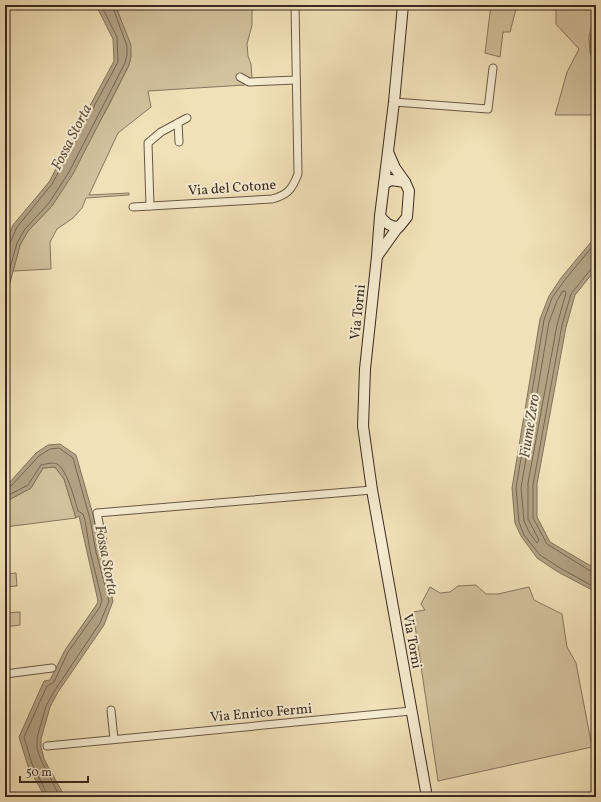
<svg xmlns="http://www.w3.org/2000/svg" width="601" height="802" font-family="Vollkorn,serif">
  <style>
    .green { fill: #d2c29e; stroke: #86765e }
    .water { fill: #b2a284; stroke: #82725b }
    .lines { fill: none; stroke-linecap: round; stroke-linejoin: round }
    .shore { stroke: #766651; stroke-width: 1 }
    .street-casing { stroke: #675744; stroke-width: 9 }
    .secondary-casing { stroke: #39291e; stroke-width: 12 }
    .street { stroke: #f6ecd1; stroke-width: 7 }
    .secondary { stroke: #f6ecd1; stroke-width: 10 }
    .labels { text-anchor: middle; stroke-width: 4; stroke-linejoin: round; paint-order: stroke }
    .street-label { font-size: 14px; fill: #39291e; stroke: #f6ecd1 }
    .water-label { font-size: 15px; font-style: italic; fill: #5d4d3d; stroke: #f6ecd1 }
  </style>
  <rect width="100%" height="100%" fill="#f1e1b8"/>
  <filter id="stains"><feTurbulence type="fractalNoise" baseFrequency=".005" numOctaves="4"/><feColorMatrix values="0 0 0 0 .2 0 0 0 0 .09 0 0 0 0 .02 0 0 0 .5 -.17"/></filter>
  <radialGradient id="worn" r=".72"><stop offset=".6" stop-color="#630" stop-opacity="0"/><stop offset="1" stop-color="#630" stop-opacity=".3"/></radialGradient>
  <!-- green -->
  <g class="green">
    <path d="M115 5H252V25L247 44 248 56 251 64 252 78 245 85 148 91 151 107 118 133 89 195 129 193V195L86 198 82 208 73 218 57 229 50 242 51 269 13 271 20 245 28 231 52 206 108 107 129 65 131 56 119 14Z"/>
    <path d="M491 5H517L510 32H503L500 57 485 53Z"/>
    <path d="M521 5H596L589 37 590 53 596 71V115H555L567 72 579 49 556 24V10Z"/>
    <path d="M55 467 64 479 76 518 5 527V502L31 488 43 468Z"/>
    <path d="M16 573 17 586 5 587V574Z"/>
    <path d="M476 585 486 594H498L529 587 534 600 562 614 567 647 576 663 592 747 438 781 413 612 425 610 421 604 430 587 440 593 450 592 458 586Z"/>
    <path d="M20 612V625L5 627V613Z"/>
  </g>
  <!-- water -->
  <g class="water">
    <path d="M96 5H115L131 45V56L129 65 73 174 52 206 28 231 20 245 5 302V245L13 225 49 182 114 61 113 39Z"/>
    <path d="M596 9V71C586 51 591 29 596 9Z"/>
    <path d="M596 236V269L575 295 566 327 537 484V517L550 542 596 569V592L558 572 537 558 521 536 515 523 512 488 540 319 549 296 561 278Z"/>
    <path d="M60 444 76 455 94 518 100 551 113 601 104 625 58 692 50 707 41 739V747L44 759 65 797H45L28 766 19 737 44 681 50 680 65 650 97 604 98 601 79 516 76 518 64 479 55 467 43 468 31 488 5 502V484L9 483 36 453 48 445Z"/>
  </g>
  <g class="lines">
    <!-- shore -->
    <g class="shore">
      <path d="M596 242 564 281 552 298 544 320 516 488 519 522 524 535 540 555 560 568 596 588"/>
      <path d="M5 245 10 243 17 227 52 184 118 62 117 37 101 5"/>
      <path d="M596 267 591 269 571 294 562 325 533 485V518L547 544 592 572H596"/>
      <path d="M5 286 17 243 25 229 49 203 69 172 125 63 127 55V46L112 5"/>
      <path d="M563 291H565L566 293 557 325 528 483V519L539 540 537 543 529 532 524 521 521 488 549 322 557 301Z"/>
      <path d="M5 488 11 486 39 456 50 449 59 448 73 458 90 519 96 552 109 601 100 623 55 690 46 706 37 738V748L41 760 60 797"/>
      <path d="M5 497 28 485 41 465C45 464 53 462 57 464 67 469 75 501 78 511L83 514 85 520 90 551 102 600 100 607 68 652 54 682 47 686 24 737 32 764 47 794 48 797"/>
    </g>
    <!-- street casing -->
    <g class="street-casing">
      <g id="street">
        <path d="M240 77 249 82 296 80"/>
        <path d="M394 102 488 109 493 68"/>
        <path d="M178 123 179 142"/>
        <path d="M150 206 148 143 161 132 187 118"/>
        <path d="M133 207 272 199C287 195 292 190 298 174L295 5"/>
        <path d="M103 543 97 513 372 490"/>
        <path d="M5 674 52 668"/>
        <path d="M111 710 114 739"/>
        <path d="M47 746 411 711"/>
      </g>
    </g>
    <!-- secondary casing -->
    <g class="secondary-casing">
      <g id="secondary">
        <path d="M388 152 395 168 405 182"/>
        <path d="M391 180 405 182 409 191 407 217 399 227C390 227 385 223 380 216L384 184Z"/>
        <path d="M384 184 394 102 403 5"/>
        <path d="M380 216 377 256 365 369 363 426 372 490 427 797"/>
        <path d="M378 255 398 227"/>
      </g>
    </g>
    <!-- street -->
    <use href="#street" class="street"/>
    <!-- secondary -->
    <use href="#secondary" class="secondary"/>
  </g>
  <g class="labels">
    <!-- street labels -->
    <g class="street-label">
      <text transform="translate(232 187) rotate(-4)" y="5">Via del Cotone</text>
      <text transform="translate(357 312) rotate(-84)" y="5">Via Torni</text>
      <text transform="translate(413 641) rotate(80)" y="5">Via Torni</text>
      <text transform="translate(261 712) rotate(-5)" y="5">Via Enrico Fermi</text>
    </g>
    <!-- water labels -->
    <g class="water-label">
      <text transform="translate(71 137) rotate(-63)" y="5">Fossa Storta</text>
      <text transform="translate(529 426) rotate(-81)" y="5">Fiume Zero</text>
      <text transform="translate(107 560) rotate(79)" y="5">Fossa Storta</text>
    </g>
  </g>
  <!-- margin -->
  <rect width="601" height="802" fill="none" stroke="#f1e1b8" stroke-width="20"/>
  <rect x="6" y="6" width="589" height="790" fill="none" stroke="#39291e" stroke-width="2"/>
  <rect x="10" y="10" width="581" height="782" fill="none" stroke="#39291e"/>
  <!-- scale -->
  <path d="M20 776v6h68v-6" fill="none" stroke="#39291e" stroke-width="2"/>
  <text x="26" y="776" font-size="12" fill="#39291e" stroke="#f6ecd1" stroke-width="3" paint-order="stroke">50 m</text>
  <rect width="100%" height="100%" filter="url(#stains)"/>
  <rect width="100%" height="100%" fill="url(#worn)"/>
</svg>
